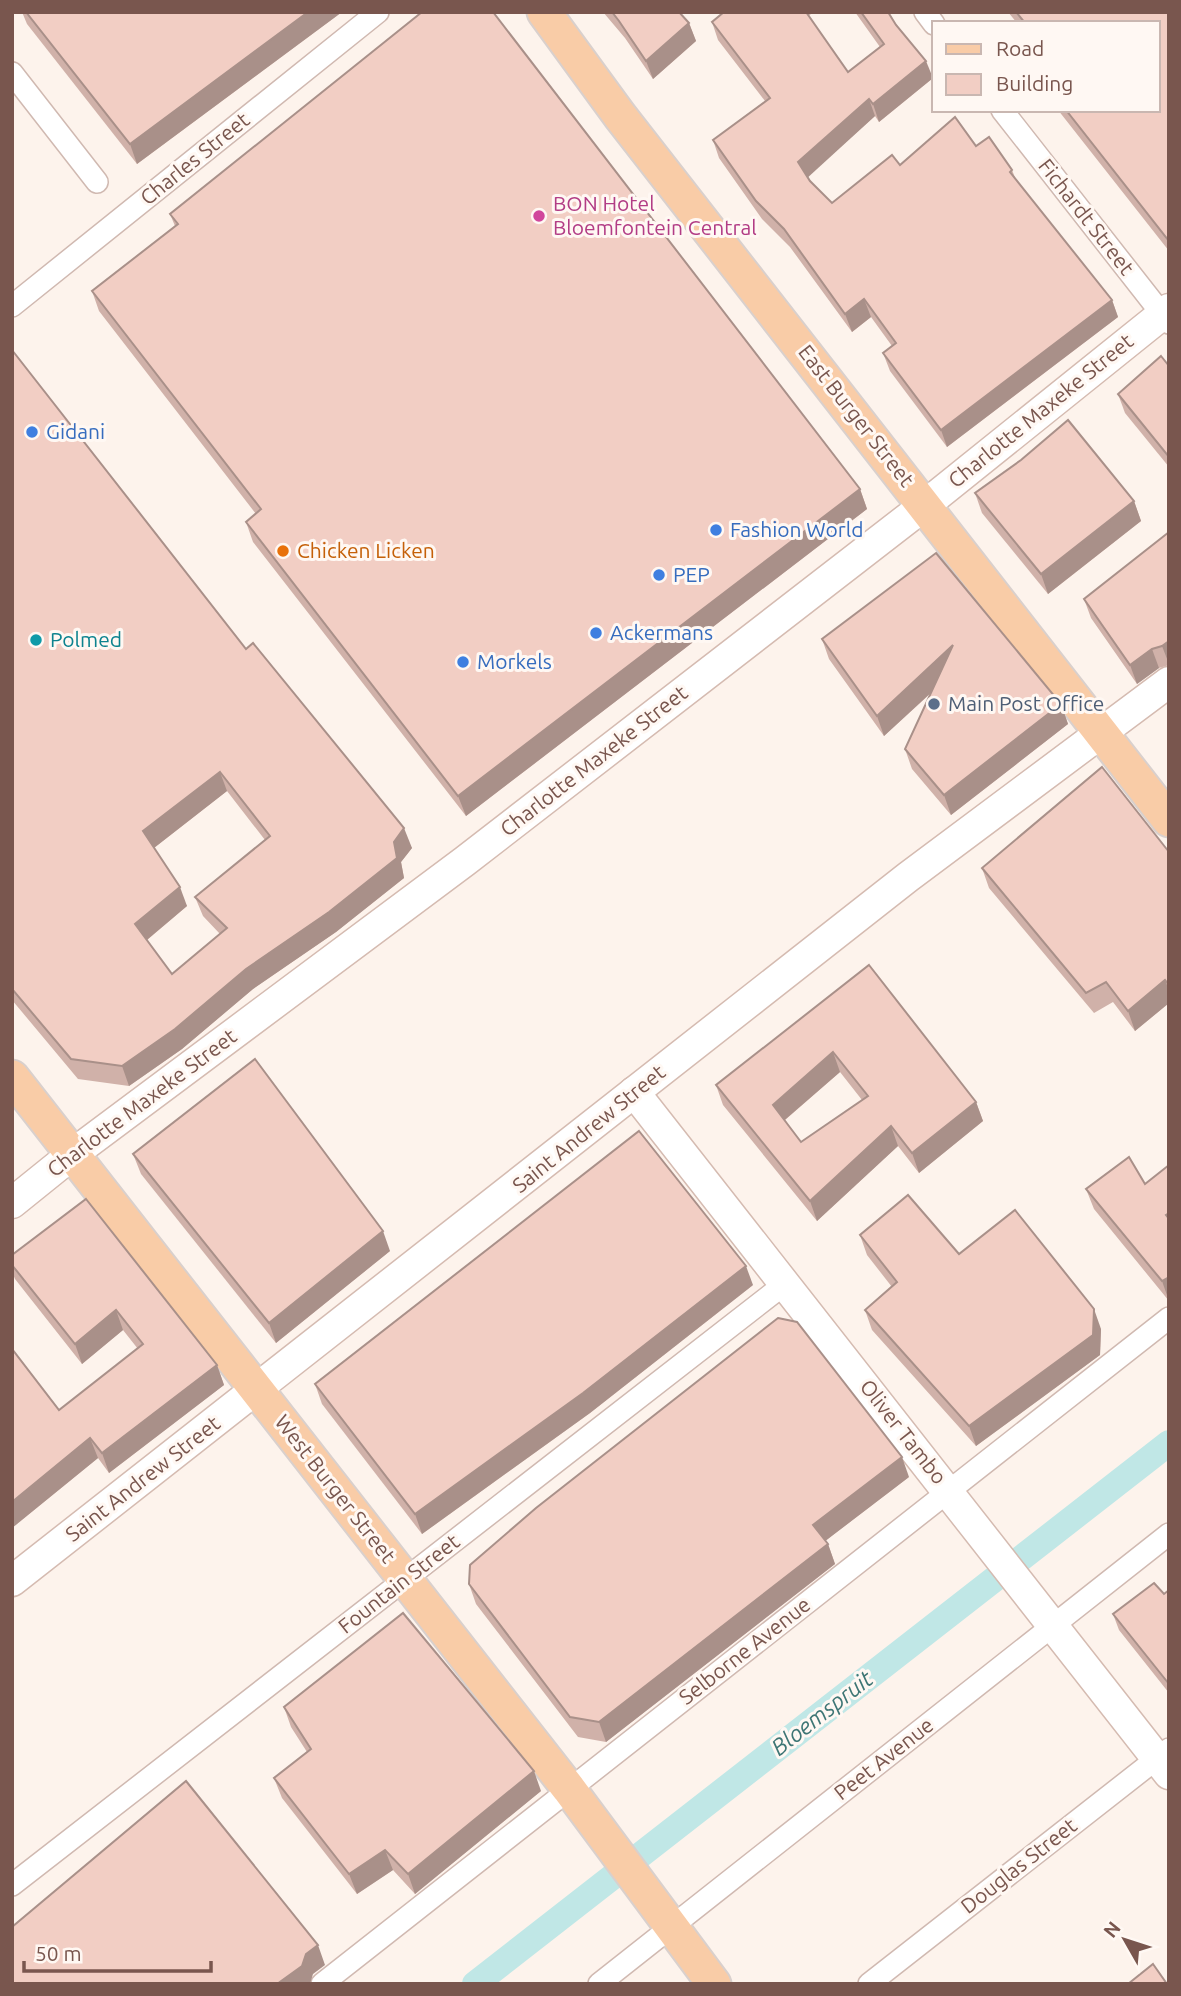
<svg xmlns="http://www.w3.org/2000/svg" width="1181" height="1996" font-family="Ubuntu,sans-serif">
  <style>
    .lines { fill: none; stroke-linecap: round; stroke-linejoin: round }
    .canal { stroke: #c0e7e6; stroke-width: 26 }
    .street-casing { stroke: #d0b9b1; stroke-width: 24 }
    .secondary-casing { stroke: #d5bbb1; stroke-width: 33 }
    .primary-casing { stroke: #d9d0cd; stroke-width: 37 }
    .street { stroke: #fff; stroke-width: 21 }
    .secondary { stroke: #fff; stroke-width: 30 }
    .primary { stroke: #f9cca7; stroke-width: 33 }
    .wall { fill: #d0b1a9; fill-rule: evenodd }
    .shaded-wall { fill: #a99089 }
    .building { fill: #f2cec4; stroke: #a99089; stroke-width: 2; fill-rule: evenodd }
    .hotel-dot { fill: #d1479c; stroke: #fff8f3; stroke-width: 2.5 }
    .shop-dot { fill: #3f7fe0; stroke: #fff8f3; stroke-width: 2.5 }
    .food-dot { fill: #e8710a; stroke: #fff8f3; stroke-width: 2.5 }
    .culture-dot { fill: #0f9aa8; stroke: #fff8f3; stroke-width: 2.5 }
    .service-dot { fill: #5c6f8a; stroke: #fff8f3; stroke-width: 2.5 }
    .labels { text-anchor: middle; stroke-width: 6; stroke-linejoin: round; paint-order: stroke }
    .street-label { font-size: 21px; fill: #79564e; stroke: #fff8f3 }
    .hotel-label { font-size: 21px; fill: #b23c85; stroke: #fff8f3; text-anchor: start }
    .shop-label { font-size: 21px; fill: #366cbe; stroke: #fff8f3; text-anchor: start }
    .food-label { font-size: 21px; fill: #c56008; stroke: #fff8f3; text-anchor: start }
    .culture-label { font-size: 21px; fill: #0d838f; stroke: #fff8f3; text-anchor: start }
    .service-label { font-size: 21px; fill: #4e5e75; stroke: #fff8f3; text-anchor: start }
    .water-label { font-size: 23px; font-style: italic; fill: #3e7675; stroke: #fff8f3 }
  </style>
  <rect width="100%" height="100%" fill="#fdf3ec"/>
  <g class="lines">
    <!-- canal -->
    <path class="canal" d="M475 1984 1169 1443"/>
    <!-- street casing -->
    <g class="street-casing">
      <g id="street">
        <path d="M925 12 934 24"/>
        <path d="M12 73 97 182"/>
        <path d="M1002 110 1169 323"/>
        <path d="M12 306 378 12"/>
        <path d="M12 1885 786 1283"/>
        <path d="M322 1984 1169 1318"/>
        <path d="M599 1984 1169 1534"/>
        <path d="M869 1984 1169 1749"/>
      </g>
    </g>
    <!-- secondary casing -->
    <g class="secondary-casing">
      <g id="secondary">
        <path d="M634 1092 1169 1774"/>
        <path d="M12 1203 74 1153 465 861 925 505 1169 309"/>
        <path d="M12 1581 908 877 1169 682"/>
      </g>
    </g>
    <!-- primary casing -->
    <g class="primary-casing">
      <g id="primary">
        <path d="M544 12 620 116 1169 820"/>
        <path d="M12 1077 569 1789 714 1984"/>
      </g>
    </g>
    <!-- street -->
    <use href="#street" class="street"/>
    <!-- secondary -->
    <use href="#secondary" class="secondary"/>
    <!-- primary -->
    <use href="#primary" class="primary"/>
  </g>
  <!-- wall -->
  <g class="wall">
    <path d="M22 12H342L137 164 27 24Z"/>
    <path d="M603 12H679L689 23 696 41 653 79 625 38Z"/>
    <path d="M724 12H814L808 16 848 72 880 47 855 12H888L933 78 879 122 875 116 807 177 810 181 832 203 900 165 976 146 1012 170 1016 180 1112 300 1118 317 947 447 890 371 883 353 892 346 871 317 852 332 790 247 762 219 719 158 713 140 765 101 718 40 712 22Z"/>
    <path d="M1008 12H1169V251L1058 110H1158V23H1017Z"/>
    <path d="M170 214 860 489 867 509 466 816 253 542 246 522 256 514 99 311 92 291 175 226Z"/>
    <path d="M12 350 246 649 412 848 401 862 404 878 336 932 253 989 182 1049 129 1086 78 1079 12 1000ZM227 791 265 840 195 897 203 916 220 934 172 974 147 940 187 906 154 848Z"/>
    <path d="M1169 366V467L1125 413 1118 394Z"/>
    <path d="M975 493 1134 501 1141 521 1048 594 982 513Z"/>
    <path d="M1169 532V665L1159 668 1137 684 1091 618 1084 599Z"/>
    <path d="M822 639 1061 704 1068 724 951 815 912 769 905 749 932 692 884 736 829 659Z"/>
    <path d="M1169 852V1003L1135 1031 1113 1002 1094 1013 989 888 982 868Z"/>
    <path d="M869 965 976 1102 983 1121 919 1173 898 1146 817 1221 723 1105 716 1085ZM840 1072 862 1100 801 1142 785 1120Z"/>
    <path d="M133 1154 390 1251 276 1343 141 1174Z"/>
    <path d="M1169 1165V1301L1094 1209 1086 1189 1145 1184Z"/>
    <path d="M860 1235 959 1254 1101 1329 1100 1355 976 1446 872 1330 865 1310 892 1287 867 1255Z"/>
    <path d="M12 1255 217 1365 224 1385 109 1473 98 1458 12 1528V1349L59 1410 138 1349 123 1330 82 1364 15 1279 12 1272Z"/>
    <path d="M753 1285 590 1413 422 1534 322 1404 315 1384Z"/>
    <path d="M909 1477 825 1541 828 1544 835 1564 606 1742 578 1737 476 1604 469 1584Z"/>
    <path d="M1169 1590V1693L1119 1630 1113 1614 1164 1594Z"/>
    <path d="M284 1707 541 1791 415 1894 393 1870 357 1894 282 1798 274 1778 307 1752 291 1727Z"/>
  </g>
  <!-- shaded-wall -->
  <g class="shaded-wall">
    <path d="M308 12H342L137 164 130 144Z"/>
    <path d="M689 23 696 41 653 79 646 61Z"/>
    <path d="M926 61 933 78 879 122 873 104Z"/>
    <path d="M869 99 875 116 805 180 798 162Z"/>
    <path d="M864 299 871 317 852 332 845 314Z"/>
    <path d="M1112 300 1118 317 947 447 941 430Z"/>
    <path d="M860 489 867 509 466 816 458 796Z"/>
    <path d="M1134 501 1141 521 1048 594 1041 574Z"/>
    <path d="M1169 641V664L1162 646Z"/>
    <path d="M953 645 961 665 884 736 877 716Z"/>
    <path d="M1152 649 1159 668 1137 684 1130 665Z"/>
    <path d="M1061 704 1068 724 951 815 944 795Z"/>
    <path d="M220 772 227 791 150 851 143 831Z"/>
    <path d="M404 828 412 848 401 862 404 878 336 932 253 989 182 1049 129 1086 122 1066 246 969 394 842Z"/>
    <path d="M180 887 187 906 142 944 135 924Z"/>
    <path d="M1165 980 1169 990V1003L1135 1031 1128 1011Z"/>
    <path d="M833 1052 840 1072 780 1124 773 1105Z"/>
    <path d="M976 1102 983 1121 919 1173 912 1153Z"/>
    <path d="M891 1126 898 1146 817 1221 810 1201Z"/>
    <path d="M383 1231 390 1251 276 1343 269 1323Z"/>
    <path d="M746 1266 753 1285 590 1413 422 1534 415 1514Z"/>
    <path d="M1169 1277V1301L1162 1281Z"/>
    <path d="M1094 1309 1101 1329 1100 1355 976 1446 969 1426Z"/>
    <path d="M116 1310 123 1330 82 1364 75 1344Z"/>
    <path d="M217 1365 224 1385 109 1473 102 1453Z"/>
    <path d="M90 1438 98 1458 12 1528V1502Z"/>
    <path d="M902 1457 909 1477 820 1545 813 1525Z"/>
    <path d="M828 1544 835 1564 606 1742 599 1722Z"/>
    <path d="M534 1771 541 1791 415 1894 408 1874Z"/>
    <path d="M385 1850 393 1870 357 1894 349 1874Z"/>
    <path d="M318 1945 325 1965 313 1974 310 1984H277L306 1954Z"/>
  </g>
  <!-- building -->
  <g class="building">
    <path d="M26 12H308L130 144Z"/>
    <path d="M422 12H493L860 489 458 796 246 522 261 509 92 291 178 224 170 214Z"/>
    <path d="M612 12H679L689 23 646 61 619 21Z"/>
    <path d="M724 12H806L848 72 884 44 861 12H888L896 25 926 61 873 104 869 99 798 162 810 181 832 203 892 155 900 165 955 117 976 146 989 137 1012 170 1010 172 1112 300 941 430 883 353 896 343 864 299 845 314 784 229 756 201 713 140 770 98 712 22Z"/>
    <path d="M1016 12H1169V241L1066 110H1158V23H1025Z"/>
    <path d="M12 350 246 649 253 643 404 828 394 842 397 858 329 912 246 969 175 1029 122 1066 71 1059 12 989ZM220 772 270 836 195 897 227 928 172 974 135 924 180 887 143 831Z"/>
    <path d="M1161 356 1169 366V457L1118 394Z"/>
    <path d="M1068 420 1134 501 1041 574 975 493 1021 460Z"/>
    <path d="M1169 532V641L1162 646 1152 649 1130 665 1084 599Z"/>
    <path d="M936 553 1061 704 944 795 905 749 953 645 877 716 822 639Z"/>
    <path d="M1102 767 1169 852V985L1165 980 1128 1011 1106 982 1086 993 982 868Z"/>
    <path d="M869 965 976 1102 912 1153 891 1126 810 1201 716 1085ZM833 1052 868 1096 801 1142 773 1105Z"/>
    <path d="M255 1059 383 1231 269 1323 133 1154Z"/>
    <path d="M639 1131 746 1266 583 1393 415 1514 315 1384Z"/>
    <path d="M1129 1157 1145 1184 1169 1165V1213L1166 1215 1169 1219V1277L1162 1281 1086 1189Z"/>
    <path d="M908 1195 959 1254 1015 1210 1094 1309 1093 1335 969 1426 865 1310 897 1282 860 1235Z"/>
    <path d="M86 1199 217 1365 102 1453 90 1438 12 1502V1349L59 1410 143 1344 116 1310 75 1344 12 1265V1255Z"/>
    <path d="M778 1318 797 1322 902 1457 813 1525 828 1544 599 1722 570 1717 469 1584 470 1565 536 1508Z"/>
    <path d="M1154 1583 1164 1594 1169 1590V1684L1113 1614Z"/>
    <path d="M403 1613 534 1771 408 1874 385 1850 349 1874 274 1778 311 1749 284 1707Z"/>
    <path d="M186 1781 318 1945 306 1954 302 1966 277 1984H12V1927Z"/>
    <path d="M1153 1964 1167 1984H1128Z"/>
  </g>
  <!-- markers -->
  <circle class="hotel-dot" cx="539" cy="216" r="7"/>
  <g class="shop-dot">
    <circle cx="32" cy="432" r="7"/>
    <circle cx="716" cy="530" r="7"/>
    <circle cx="659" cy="575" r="7"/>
    <circle cx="596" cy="633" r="7"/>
    <circle cx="463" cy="662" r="7"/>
  </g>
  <circle class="food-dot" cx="283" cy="551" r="7"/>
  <circle class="culture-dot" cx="36" cy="640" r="7"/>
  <circle class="service-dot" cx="934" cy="704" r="7"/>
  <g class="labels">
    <!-- street labels -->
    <g class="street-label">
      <text transform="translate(195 159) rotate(-39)" y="7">Charles Street</text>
      <text transform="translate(1086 217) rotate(52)" y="7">Fichardt Street</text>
      <text transform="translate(1041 411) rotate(-39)" y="7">Charlotte Maxeke Street</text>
      <text transform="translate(856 416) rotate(52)" y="7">East Burger Street</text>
      <text transform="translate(594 761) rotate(-38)" y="7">Charlotte Maxeke Street</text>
      <text transform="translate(142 1103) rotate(-37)" y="7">Charlotte Maxeke Street</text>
      <text transform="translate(589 1129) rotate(-39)" y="7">Saint Andrew Street</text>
      <text transform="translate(903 1432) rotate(52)" y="7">Oliver Tambo</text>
      <text transform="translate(143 1479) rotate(-38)" y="7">Saint Andrew Street</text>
      <text transform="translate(335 1489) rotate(52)" y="7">West Burger Street</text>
      <text transform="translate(399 1584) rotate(-38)" y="7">Fountain Street</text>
      <text transform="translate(745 1651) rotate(-38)" y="7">Selborne Avenue</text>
      <text transform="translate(884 1759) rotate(-38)" y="7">Peet Avenue</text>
      <text transform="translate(1019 1866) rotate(-38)" y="7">Douglas Street</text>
    </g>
    <!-- hotel labels -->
    <g class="hotel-label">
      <text x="553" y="211">BON Hotel<tspan x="553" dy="24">Bloemfontein Central</tspan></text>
    </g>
    <!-- shop labels -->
    <g class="shop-label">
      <text x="46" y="439">Gidani</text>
      <text x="730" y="537">Fashion World</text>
      <text x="673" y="582">PEP</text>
      <text x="610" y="640">Ackermans</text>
      <text x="477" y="669">Morkels</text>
    </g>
    <!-- food labels -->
    <g class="food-label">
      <text x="297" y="558">Chicken Licken</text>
    </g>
    <!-- culture labels -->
    <g class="culture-label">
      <text x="50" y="647">Polmed</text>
    </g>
    <!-- service labels -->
    <g class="service-label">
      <text x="948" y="711">Main Post Office</text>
    </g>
    <!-- water labels -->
    <g class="water-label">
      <text transform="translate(822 1713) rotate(-38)" y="8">Bloemspruit</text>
    </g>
  </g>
  <!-- border -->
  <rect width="1181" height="1996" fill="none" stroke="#79564e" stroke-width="28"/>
  <!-- legend -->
  <rect x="932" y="21" width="228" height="91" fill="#fff8f3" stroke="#c9b7b1" stroke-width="2"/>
  <rect x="946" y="44" width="35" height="10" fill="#f9cca7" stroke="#c9b7b1" stroke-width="2"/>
  <text x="996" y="56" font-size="21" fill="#79564e">Road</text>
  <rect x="946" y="74" width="35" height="21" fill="#f2cec4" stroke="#c9b7b1" stroke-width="2"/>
  <text x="996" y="91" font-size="21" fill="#79564e">Building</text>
  <!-- north arrow -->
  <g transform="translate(1125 1940) rotate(309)" stroke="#fff8f3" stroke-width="5" paint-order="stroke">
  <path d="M0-5L12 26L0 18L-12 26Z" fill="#79564e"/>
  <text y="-10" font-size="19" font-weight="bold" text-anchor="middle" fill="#79564e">N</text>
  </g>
  <!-- scale -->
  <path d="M24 1961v10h187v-10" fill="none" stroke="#79564e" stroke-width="3.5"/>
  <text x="35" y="1961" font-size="21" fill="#79564e" stroke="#fff8f3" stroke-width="5" paint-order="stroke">50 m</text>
</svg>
